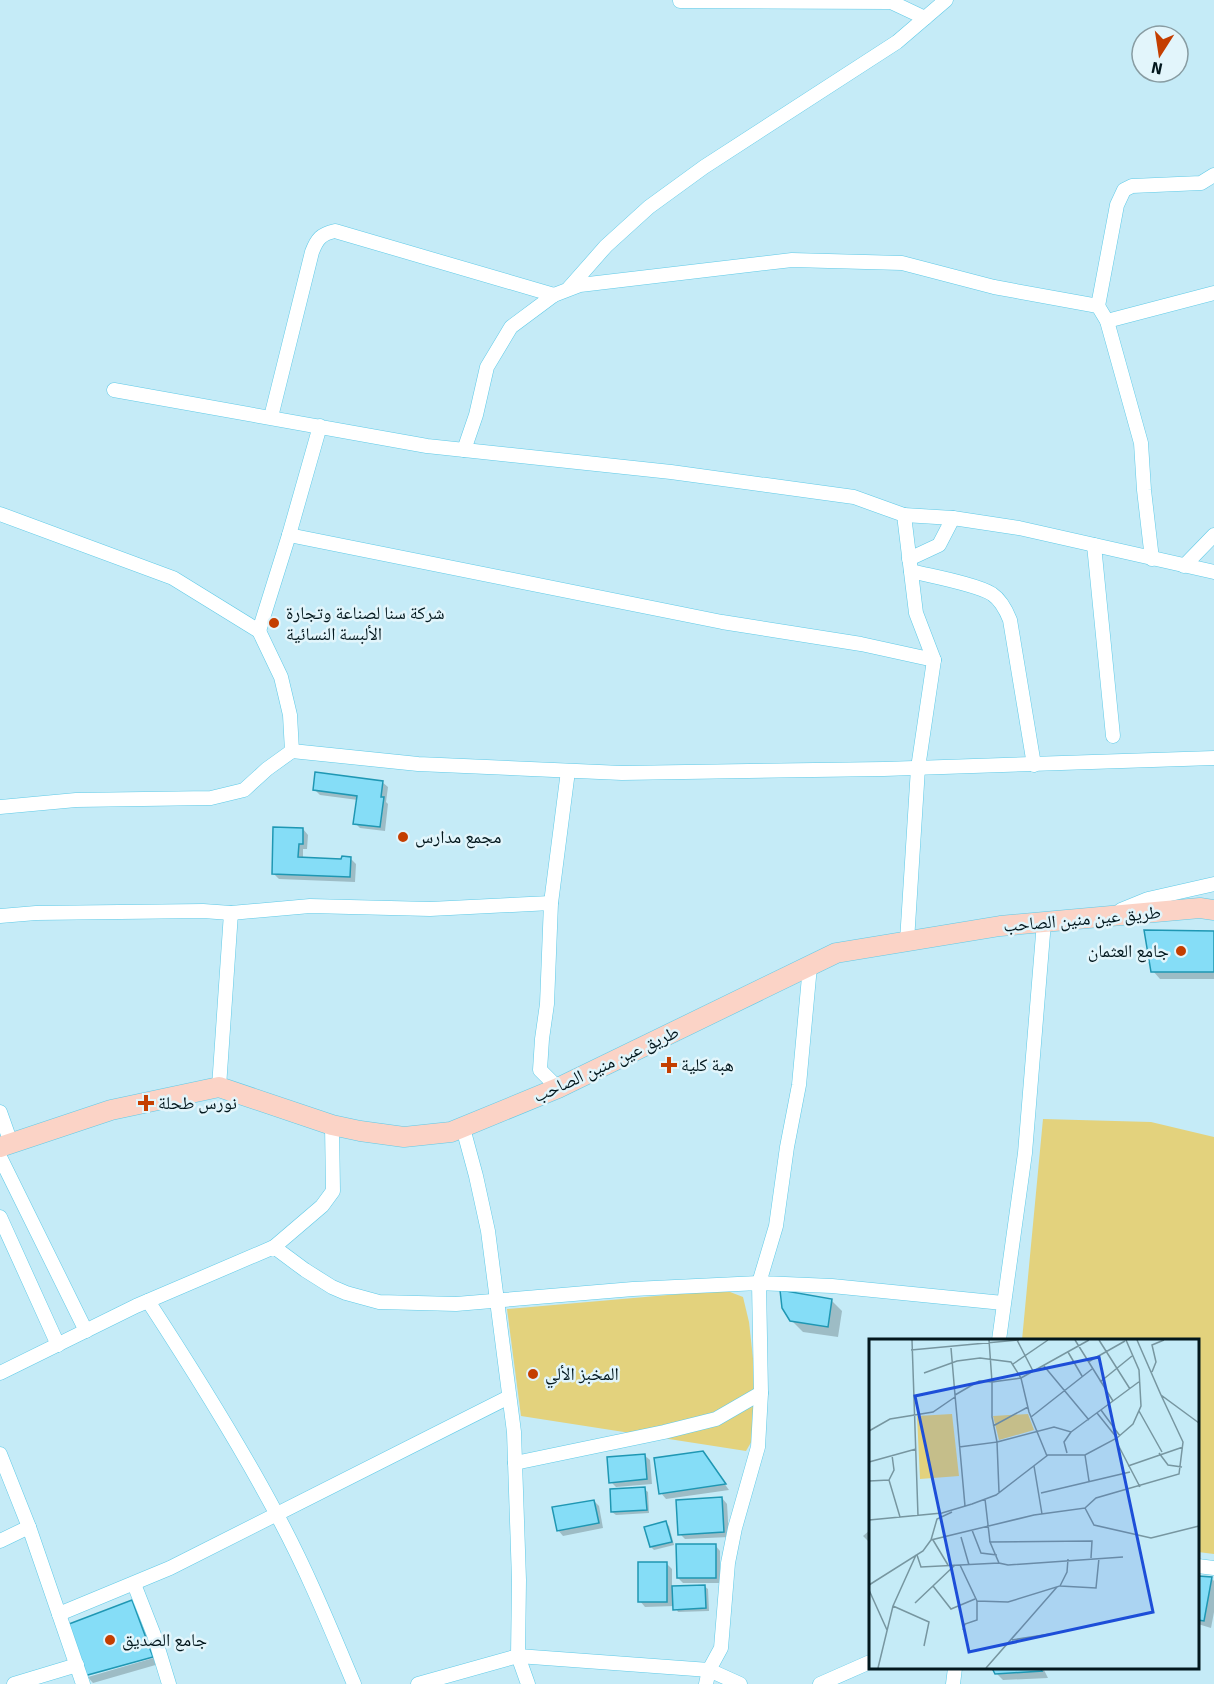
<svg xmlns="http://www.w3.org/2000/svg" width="1214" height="1684" font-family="Signika,'Noto Naskh Arabic',sans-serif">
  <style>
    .green { fill: #e3d27d }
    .shadow { fill: #0003 }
    .building { fill: #85ddf7; stroke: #1f97b3; stroke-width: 1.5 }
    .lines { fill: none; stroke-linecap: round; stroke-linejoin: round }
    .minor-casing { stroke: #5fcae7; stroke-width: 15 }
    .secondary-casing { stroke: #5fcae7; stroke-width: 21 }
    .minor { stroke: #fff; stroke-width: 14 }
    .secondary { stroke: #fbd3c6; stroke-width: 20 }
    .poi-dot { fill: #c43e00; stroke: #e2f5fb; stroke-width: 2 }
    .labels { text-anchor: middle; stroke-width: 5; stroke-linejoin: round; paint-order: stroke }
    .poi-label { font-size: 18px; fill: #02171d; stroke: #e2f5fb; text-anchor: start }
    .street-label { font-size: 18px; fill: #02171d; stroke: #e2f5fb }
    .inset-road { fill: none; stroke: #7796a0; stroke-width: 1.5 }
    .view { fill: #1d4ed8; fill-opacity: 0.15; stroke: #1d4ed8; stroke-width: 3 }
    .inset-edge { fill: none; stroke: #02171d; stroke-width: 3 }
  </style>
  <rect width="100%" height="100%" fill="#c5ebf7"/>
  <!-- green -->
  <g class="green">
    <path d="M1043 1119 1151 1122 1214 1137V1554L1198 1552V1340H1022Z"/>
    <path d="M725 1290 743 1297 749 1322 756 1386 753 1439 746 1451 521 1416 507 1309Z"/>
  </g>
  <!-- shadow -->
  <g class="shadow">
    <path d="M382 782 388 787 386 802 388 804 385 831 360 828 355 823 358 800 320 795 314 789Z"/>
    <path d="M303 829 308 835 307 849H303V859L343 861 350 858 356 864 355 882 279 879 273 873Z"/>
    <path d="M1214 933V979H1160L1153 971Z"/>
    <path d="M831 1300 842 1311 838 1337 803 1332 791 1320Z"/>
    <path d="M702 1453 729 1490 666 1499 661 1493Z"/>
    <path d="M644 1455 650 1460 652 1484 616 1487 611 1482Z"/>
    <path d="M644 1489 648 1492 649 1513 616 1515 612 1512Z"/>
    <path d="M722 1498 727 1504 729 1537 685 1539 680 1534Z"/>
    <path d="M594 1501 599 1506 603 1528 563 1536 558 1530Z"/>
    <path d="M666 1523 669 1526 674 1545 654 1550 651 1547Z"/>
    <path d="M870 1530V1543L863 1536Z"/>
    <path d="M715 1545 720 1551V1583H683L678 1578Z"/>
    <path d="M666 1563 672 1569V1588L704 1586 708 1589 709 1611 678 1612 675 1606 645 1607 640 1601Z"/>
    <path d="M1198 1578H1211L1214 1581V1612L1211 1628 1198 1624Z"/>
    <path d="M132 1602 139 1610 156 1655 88 1674V1677L157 1657 159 1664 93 1683 86 1675Z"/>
    <path d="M994 1668H1043L1048 1678 1003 1680 996 1673Z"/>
  </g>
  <!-- building -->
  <g class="building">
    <path d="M315 772 383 781 381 797H384L380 827 353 824 357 796 313 790Z"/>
    <path d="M273 827 303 828V844H299L298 857 341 859 342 856 351 857 350 877 272 874Z"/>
    <path d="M1144 930 1214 931V972H1151Z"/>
    <path d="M780 1290 832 1299 828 1327 790 1321 782 1308Z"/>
    <path d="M703 1451 726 1484 659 1494 654 1458Z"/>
    <path d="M645 1454 647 1479 609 1483 607 1457Z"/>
    <path d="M645 1487 647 1510 611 1512 610 1489Z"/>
    <path d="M722 1497 724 1532 678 1535 676 1500Z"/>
    <path d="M594 1500 599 1523 557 1531 552 1507Z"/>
    <path d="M666 1521 672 1542 650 1547 644 1527Z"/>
    <path d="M676 1544H716V1578H677Z"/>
    <rect x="638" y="1562" width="29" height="40"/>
    <path d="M1198 1576 1212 1577 1204 1621 1198 1620Z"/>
    <path d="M705 1585 706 1608 673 1610 672 1586Z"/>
    <path d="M132 1600 153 1657 84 1676 69 1624Z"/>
    <path d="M992 1668H1040L1042 1671 995 1674Z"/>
  </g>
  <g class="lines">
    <!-- minor casing -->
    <g class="minor-casing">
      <g id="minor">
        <path d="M680 1 891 2 925 18"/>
        <path d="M569 288 606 246 649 207 704 167 897 42 946 0"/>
        <path d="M1098 306 1117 205 1124 190 1132 186 1201 183 1214 175"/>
        <path d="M1107 321 1214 293"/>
        <path d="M114 390 427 446 671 472 854 497 904 515 916 613 934 660 861 644 722 622 289 535 320 426"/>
        <path d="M271 417 312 252C317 239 321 234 335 231L554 295"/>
        <path d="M464 450 476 415 487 367 511 327 554 295 580 285 792 260 902 263 994 287 1098 306 1107 321 1141 443 1144 490 1152 559"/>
        <path d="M0 514 173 578 259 631 281 677 290 715 292 751 418 764 622 773 884 769 1214 758"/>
        <path d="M904 515 953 518 1019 528 1214 572"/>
        <path d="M1094 545 1113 736"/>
        <path d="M909 559 939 545 953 518"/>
        <path d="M1184 566 1214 535"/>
        <path d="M911 571C930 576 976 584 992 594 1001 600 1006 610 1010 620L1034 765"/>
        <path d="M259 631 289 535"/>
        <path d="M0 807 76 800 211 798 244 790 267 769 292 751"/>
        <path d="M1121 910 1148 899 1214 884"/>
        <path d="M0 916 36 913 203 911 231 913 310 906 430 909 551 903"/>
        <path d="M907 941 918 768 934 660"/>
        <path d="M810 966 799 1085 787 1147 776 1226 759 1283 832 1286 1003 1303"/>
        <path d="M219 1087 231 913"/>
        <path d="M558 1088 540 1070 542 1039 547 1004 551 903 568 771"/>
        <path d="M0 1112 11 1143"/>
        <path d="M463 1128 476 1176 488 1231 514 1432 519 1580 518 1656 528 1684"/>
        <path d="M0 1157 86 1331"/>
        <path d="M0 1217 58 1345"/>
        <path d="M274 1247 322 1206 333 1191 332 1125"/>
        <path d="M148 1301C193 1370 237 1440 276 1513 306 1568 330 1627 354 1684"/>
        <path d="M999 1340 1025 1153 1044 922"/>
        <path d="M0 1373 136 1306 274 1247 305 1270 332 1287 346 1293 379 1302 456 1304 633 1289 759 1283 761 1393 758 1447 735 1528 728 1563 721 1648 709 1670 518 1656 418 1684"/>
        <path d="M0 1454 29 1527 83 1684"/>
        <path d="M515 1463 664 1432 716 1419 761 1393"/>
        <path d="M0 1541 29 1527"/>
        <path d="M1198 1566 1214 1568"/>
        <path d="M134 1584 154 1635 169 1684"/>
        <path d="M59 1614 170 1568 509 1397"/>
        <path d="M14 1684 77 1665"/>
        <path d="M706 1684 709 1670 740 1684"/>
        <path d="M820 1684 870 1662"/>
        <path d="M953 1684 955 1668"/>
      </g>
    </g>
    <!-- secondary casing -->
    <g class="secondary-casing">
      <path id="secondary" d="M0 1147 111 1110 219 1087 332 1125 360 1131 404 1137 451 1132 558 1088 836 953 1000 926 1200 908 1214 910"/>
    </g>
    <!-- minor -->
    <use href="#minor" class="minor"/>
    <!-- secondary -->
    <use href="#secondary" class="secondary"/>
  </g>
  <!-- markers -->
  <g class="poi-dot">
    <circle cx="274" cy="623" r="6"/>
    <circle cx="403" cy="837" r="6"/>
    <circle cx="1181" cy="951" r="6"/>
    <path d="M666 1056h6v6h6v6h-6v6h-6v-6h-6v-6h6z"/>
    <path d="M143 1094h6v6h6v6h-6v6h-6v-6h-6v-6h6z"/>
    <circle cx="533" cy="1374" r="6"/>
    <circle cx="110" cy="1640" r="6"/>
  </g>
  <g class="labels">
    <!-- poi labels -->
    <g class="poi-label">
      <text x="286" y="619">شركة سنا لصناعة وتجارة<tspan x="286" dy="21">الألبسة النسائية</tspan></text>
      <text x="415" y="843">مجمع مدارس</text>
      <text x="1169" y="957" text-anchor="end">جامع العثمان</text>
      <text x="681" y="1071">هبة كلية</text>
      <text x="158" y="1109">نورس طحلة</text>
      <text x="545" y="1380">المخبز الألي</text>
      <text x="122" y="1646">جامع الصديق</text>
    </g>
    <!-- street labels -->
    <g class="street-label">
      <text transform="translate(1082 919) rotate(-5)" y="6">طريق عين منين الصاحب</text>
      <text transform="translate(606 1064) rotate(-25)" y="6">طريق عين منين الصاحب</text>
    </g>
  </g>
  <!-- overview -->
  <g transform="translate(869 1339)">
    <rect width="330" height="330" fill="#c5ebf7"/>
    <path d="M83 75 90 137 51 140 48 77ZM159 75 165 91 130 101 124 77Z" fill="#e3d27d"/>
    <path class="inset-road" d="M43 1 49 177M148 1 164 32M206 1 244 62M220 1 152 39 123 43V78L128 103 185 88 202 93 271 42M230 1 261 50M268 1 292 56 330 84M82 9 86 56M42 11 150 1M199 13 213 37M219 23 256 2M144 25 179 1M175 27 220 81M283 33 287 23 283 6 295 1M55 34 88 22 111 19 142 23 152 39 160 73 178 117M231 43 263 17M232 71 251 97M270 72 293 113M228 74 248 99M162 78 223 30M124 87 159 68M0 92 21 80 64 73 86 58M246 100 271 148M90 108 128 103 130 153M198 114 195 103 202 93M290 114 299 126 313 128M216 116 220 142M0 123 47 110M165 127 173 175M259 127 314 108M20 141 25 131 23 116M0 142 20 141 31 178M172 154 261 133M116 160 121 203M96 167 86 56 110 42 123 43 120 1M216 169 227 159 310 135 314 103 292 56M0 181 73 174 103 165 127 156 179 116H216L248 99 264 85 272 67 270 31 257 1M103 191 112 214 128 216M92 198 100 226M62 201 68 180 83 173M64 201 79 226M48 216 52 228 130 224M222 219 223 202 121 203 130 224 139 226 254 218M91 226 108 262 139 263 191 247 198 233 199 220M0 246 54 212 62 201 165 176 216 169 225 186 282 199 330 187M64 247 82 270 106 260M191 247 227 249 230 219M0 251 18 291M46 264 86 226M24 267 60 283 55 307M94 291 96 285 108 281V262M143 301 181 295M9 329 24 267 47 216M117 329 188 248"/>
    <path class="view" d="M230 18 284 273 100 313 46 57Z"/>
    <rect width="330" height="330" class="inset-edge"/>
  </g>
  <!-- north arrow -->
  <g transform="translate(1160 54) rotate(192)"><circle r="28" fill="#e2f5fb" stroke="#889ca2" stroke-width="1.5"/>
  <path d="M0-4.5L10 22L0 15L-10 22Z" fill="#c43e00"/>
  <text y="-9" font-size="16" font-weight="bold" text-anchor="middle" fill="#02171d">N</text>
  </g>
</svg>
